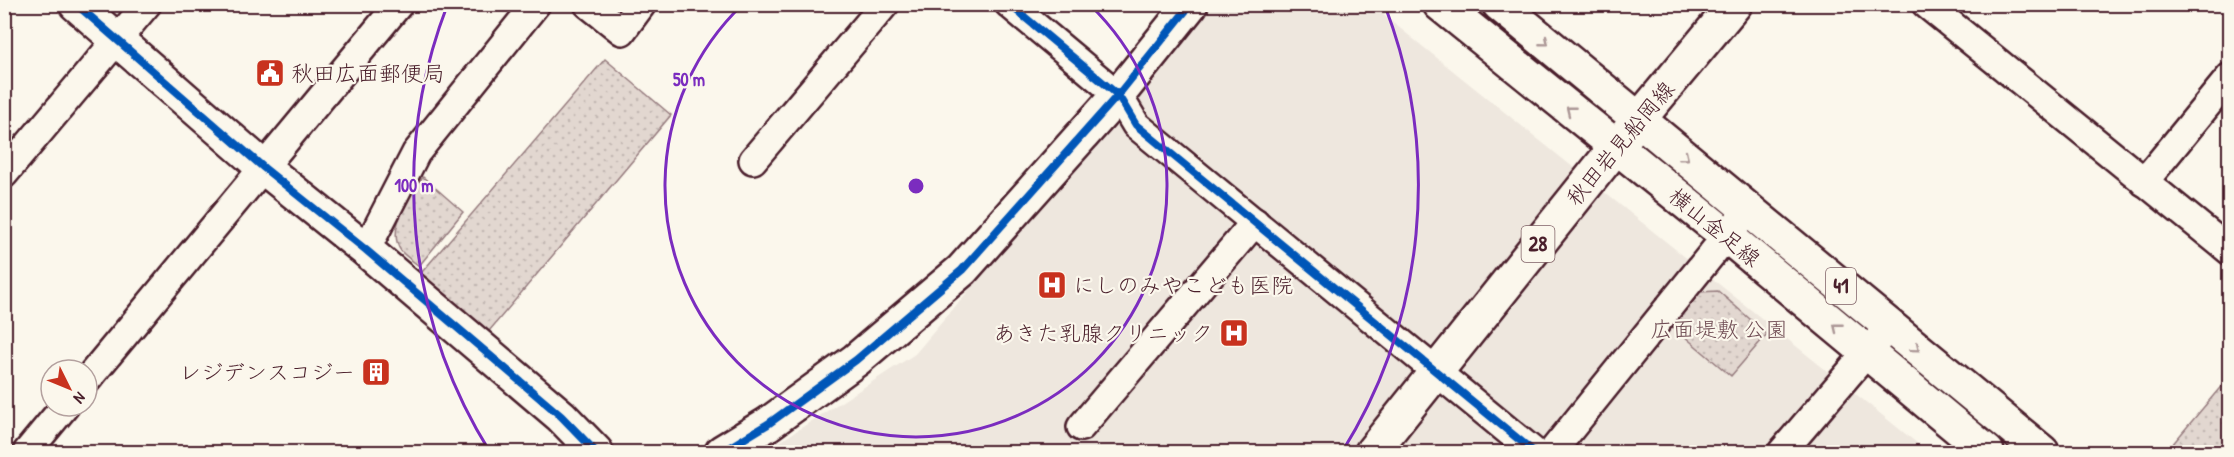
<svg xmlns="http://www.w3.org/2000/svg" width="2234" height="457" font-family="'Patrick Hand','Klee One',sans-serif">
  <style>
    .built { fill: #eee7de }
    .green { fill: url(#green-dots); stroke: #967b7e; stroke-width: 1.5 }
    .lines { fill: none; stroke-linecap: round; stroke-linejoin: round }
    .street-casing { stroke: #4a1f2b; stroke-width: 32 }
    .secondary-casing { stroke: #4a1f2b; stroke-width: 38 }
    .primary-casing { stroke: #4a1f2b; stroke-width: 38 }
    .street { stroke: #fbf7ec; stroke-width: 27 }
    .secondary { stroke: #fbf7ec; stroke-width: 33 }
    .primary { stroke: #fbf7ec; stroke-width: 33 }
    .cycleway-casing { stroke: #fbf7ec; stroke-width: 11 }
    .cycleway { stroke: #0057b8; stroke-width: 8 }
    .oneway { stroke: #ab9695 }
    .ring { fill: none; stroke: #7b2cbf; stroke-width: 3 }
    .labels { text-anchor: middle; stroke-width: 4.5; stroke-linejoin: round; paint-order: stroke }
    .shield { fill: #fbf7ec; stroke: #7f6065; stroke-width: 1.5 }
    .shield-label { font-size: 21px; font-weight: bold; fill: #4a1f2b }
    .poi-label { font-size: 22px; fill: #4a1f2b; stroke: #fbf7ec; text-anchor: start }
    .street-label { font-size: 22px; fill: #4a1f2b; stroke: #fbf7ec }
    .park-label { font-size: 22px; fill: #704d54; stroke: #fbf7ec }
    .centre { fill: #7b2cbf; stroke: #fbf7ec; stroke-width: 3 }
    .ring-label { font-size: 18px; text-anchor: middle; font-weight: bold; fill: #7b2cbf; stroke: #fbf7ec; stroke-width: 4.5; stroke-linejoin: round; paint-order: stroke }
  </style>
  <defs>
    <pattern id="green-dots" width="8" height="8" patternUnits="userSpaceOnUse" patternTransform="scale(1.5)"><rect width="8" height="8" fill="#e2d7d0"/><path d="M2 2h.1M6 6h.1" fill="none" stroke="#c3b8b3" stroke-width="1.8" stroke-linecap="round"/></pattern>
  </defs>
  <rect width="100%" height="100%" fill="#fbf7ec"/>
  <filter id="ink" filterUnits="userSpaceOnUse"><feTurbulence type="fractalNoise" baseFrequency=".0167" numOctaves="2"/><feDisplacementMap in="SourceGraphic" scale="12" xChannelSelector="R" yChannelSelector="G"/><feConvolveMatrix kernelMatrix="1 2 1 2 8 2 1 2 1" color-interpolation-filters="sRGB"/></filter>
  <g filter="url(#ink)">
    <!-- built -->
    <path class="built" d="M1211 4 1371 5 1928 452H764L915 354Z"/>
    <!-- green -->
    <g class="green">
      <path d="M605 59 671 115 484 337 416 279Z"/>
      <path d="M423 177 463 212 419 266C414 262 405 256 401 251 386 230 410 193 423 177Z"/>
      <path d="M1718 291 1767 334 1731 376 1671 325 1699 292Z"/>
      <path d="M2229 377V452H2166Z"/>
    </g>
    <g class="lines">
      <!-- street casing -->
      <g class="street-casing">
        <g id="street">
          <path d="M588 4 622 31 642 4"/>
          <path d="M1009 4 1118 95 1136 125 1534 452"/>
          <path d="M1926 4 2230 251"/>
          <path d="M753 160 885 4"/>
          <path d="M4 174 147 4"/>
          <path d="M2144 182 2230 77"/>
          <path d="M366 250 416 153 536 4"/>
          <path d="M87 380 399 4"/>
          <path d="M1081 427 1255 222"/>
          <path d="M27 452 65 406"/>
          <path d="M1552 452 1740 219"/>
          <path d="M1782 452 1881 336"/>
        </g>
      </g>
      <!-- secondary casing -->
      <g class="secondary-casing">
        <g id="secondary">
          <path d="M76 4 264 168 366 250 561 416 596 452"/>
          <path d="M722 452 768 424 856 360 962 270 1118 95 1191 4"/>
        </g>
      </g>
      <!-- primary casing -->
      <g class="primary-casing">
        <g id="primary">
          <path d="M1440 4 1727 236 1987 452"/>
          <path d="M1499 4 2042 452"/>
          <path d="M1372 452 1616 147 1735 4"/>
        </g>
      </g>
      <!-- street -->
      <use href="#street" class="street"/>
      <!-- secondary -->
      <use href="#secondary" class="secondary"/>
      <!-- primary -->
      <use href="#primary" class="primary"/>
      <!-- cycleway casing -->
      <g class="cycleway-casing">
        <g id="cycleway">
          <path d="M76 4 264 168 366 250 561 416 596 452"/>
          <path d="M1009 4 1118 95 1136 125 1534 452"/>
          <path d="M722 452 768 424 856 360 962 270 1118 95 1191 4"/>
        </g>
      </g>
      <!-- cycleway -->
      <use href="#cycleway" class="cycleway"/>
    </g>
    <!-- one-way arrows -->
    <defs><path id="oneway-chevron" d="M-2-3.5L2.5 0L-2 3.5" fill="none" stroke-width="1.6" stroke-linecap="round" stroke-linejoin="round" transform="scale(1.5)"/></defs>
    <g class="oneway">
      <use href="#oneway-chevron" transform="translate(1545 42) rotate(39)"/>
      <use href="#oneway-chevron" transform="translate(1570 110) rotate(-141)"/>
      <use href="#oneway-chevron" transform="translate(1685 157) rotate(39)"/>
      <use href="#oneway-chevron" transform="translate(1837 327) rotate(-141)"/>
      <use href="#oneway-chevron" transform="translate(1916 348) rotate(40)"/>
    </g>
  </g>
  <!-- distance rings -->
  <g class="ring">
    <path d="M1090 5A251 251 0 1 1 742 5"/>
    <path d="M490 452A502 502 0 0 1 447 6M1385 6A502 502 0 0 1 1342 452"/>
  </g>
  <!-- icons -->
  <defs>
    <g id="civic-square" transform="scale(1.5)"><rect x="-9" y="-9" width="18" height="18" rx="4" fill="#c8321e" stroke="#fbf7ec"/><path d="M-.6-6.5H3V-4.5H.6V-3L4-1V1h2V6H-6V1h2V-1L-.6-3ZM-1.2 2.5V6h2.4V2.5Z" fill="#fff"/></g>
    <g id="hospital-square" transform="scale(1.5)"><rect x="-9" y="-9" width="18" height="18" rx="4" fill="#c8321e" stroke="#fbf7ec"/><path d="M-5-5h3v3.5h4V-5h3V5h-3V1.5h-4V5h-3Z" fill="#fff"/></g>
    <g id="building-square" transform="scale(1.5)"><rect x="-9" y="-9" width="18" height="18" rx="4" fill="#c8321e" stroke="#fbf7ec"/><path d="M-4-6H4V6H1V3H-1V6H-4ZM-2.5-4.3h1.7v1.8h-1.7ZM.8-4.3h1.7v1.8H.8ZM-2.5-1h1.7V.8h-1.7ZM.8-1h1.7V.8H.8Z" fill="#fff"/></g>
  </defs>
  <g fill-rule="evenodd">
    <use href="#civic-square" x="270" y="73"/>
    <use href="#hospital-square" x="1052" y="285"/>
    <use href="#hospital-square" x="1234" y="333"/>
    <use href="#building-square" x="376" y="372"/>
  </g>
  <g class="labels">
    <!-- shield labels -->
    <g class="shield">
      <rect x="1521.5" y="226" width="33" height="36" rx="4.5"/>
      <rect x="1826" y="268" width="30" height="36" rx="4.5"/>
    </g>
    <g class="shield-label">
      <text x="1538" y="251">28</text>
      <text x="1841" y="293">41</text>
    </g>
    <!-- poi labels -->
    <g class="poi-label">
      <text x="291" y="81">秋田広面郵便局</text>
      <text x="1073" y="293">にしのみやこども医院</text>
      <text x="1213" y="341" text-anchor="end">あきた乳腺クリニック</text>
      <text x="355" y="380" text-anchor="end">レジデンスコジー</text>
    </g>
    <!-- street labels -->
    <g class="street-label">
      <text transform="translate(1620 143) rotate(-50)" y="8">秋田岩見船岡線</text>
      <text transform="translate(1715 227) rotate(39)" y="8">横山金足線</text>
    </g>
    <!-- park labels -->
    <g class="park-label">
      <text x="1719" y="337">広面堤敷 公園</text>
    </g>
  </g>
  <circle cx="916" cy="186" r="9" class="centre"/>
  <g class="ring-label">
    <text x="689" y="86">50 m</text>
    <text x="414" y="192">100 m</text>
  </g>
  <!-- margin -->
  <rect width="2234" height="457" fill="none" stroke="#fbf7ec" stroke-width="24"/>
  <rect x="12" y="12" width="2210" height="433" fill="none" stroke="#4a1f2b" stroke-width="2" filter="url(#ink)"/>
  <!-- north arrow -->
  <g transform="translate(69 388) rotate(133)"><circle r="28" fill="#fbf7ec" stroke="#b4a19f" stroke-width="1.5"/>
  <path d="M0-4.5L10 22L0 15L-10 22Z" fill="#c8321e"/>
  <text y="-9" font-size="16" font-weight="bold" text-anchor="middle" fill="#4a1f2b">N</text>
  </g>
</svg>
